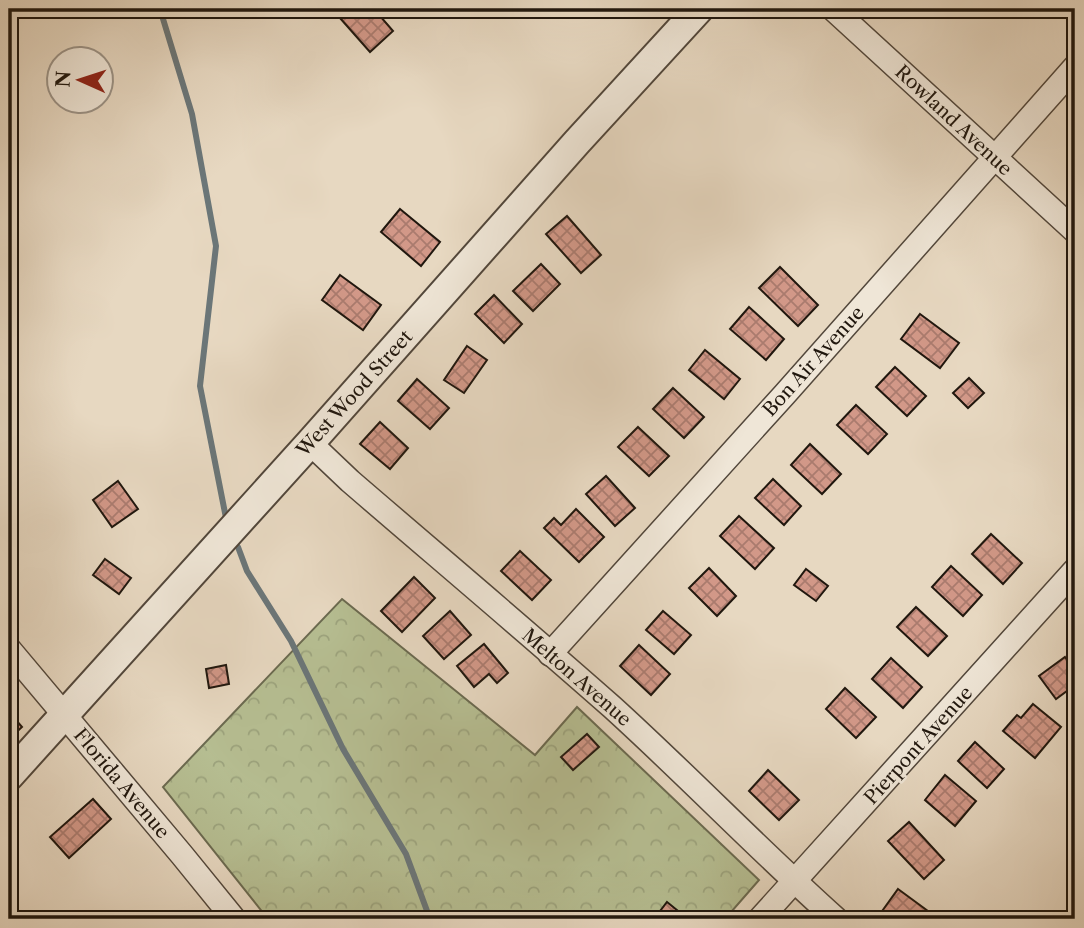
<svg xmlns="http://www.w3.org/2000/svg" width="1084" height="928" font-family="'Libre Caslon Text',serif">
  <style>
    .forest { fill: url(#forest-crowns); stroke: #6b6a50; stroke-width: 2 }
    .lines { fill: none; stroke-linecap: round; stroke-linejoin: round }
    .stream { stroke: #6b7678; stroke-width: 6 }
    .building { fill: url(#building-cross-hatch); stroke: #20170e; stroke-width: 2 }
    .minor-casing { stroke: #52473b; stroke-width: 26 }
    .tertiary-casing { stroke: #52473b; stroke-width: 32 }
    .minor { stroke: #efe6d7; stroke-width: 23 }
    .tertiary { stroke: #efe6d7; stroke-width: 28 }
    .labels { text-anchor: middle; stroke-width: 5; stroke-linejoin: round; paint-order: stroke }
    .street-label { font-size: 19px; fill: #20170e; stroke: #efe6d7 }
  </style>
  <defs>
    <pattern id="forest-crowns" width="20" height="18" patternUnits="userSpaceOnUse" patternTransform="scale(1.75)"><rect width="20" height="18" fill="#b6be92"/><path d="M2 6a3 3 0 1 1 6 0M12 15a3 3 0 1 1 6 0" fill="none" stroke="#9ca37d"/></pattern>
    <pattern id="building-cross-hatch" width="8" height="8" patternUnits="userSpaceOnUse" patternTransform="scale(1.75)"><rect width="8" height="8" fill="#d29888"/><path d="M0 0l8 8M0 8l8-8" fill="none" stroke="#aa7b6e"/></pattern>
  </defs>
  <rect width="100%" height="100%" fill="#e7d8c1"/>
  <filter id="stains"><feTurbulence type="fractalNoise" baseFrequency=".00286" numOctaves="4"/><feColorMatrix values="0 0 0 0 .2 0 0 0 0 .09 0 0 0 0 .02 0 0 0 .5 -.17"/></filter>
  <radialGradient id="worn" r=".72"><stop offset=".6" stop-color="#630" stop-opacity="0"/><stop offset="1" stop-color="#630" stop-opacity=".3"/></radialGradient>
  <!-- forest -->
  <path class="forest" d="M342 599 535 755 577 707 759 880 725 919H268L163 787Z"/>
  <g class="lines">
    <!-- stream -->
    <g class="stream">
      <path d="M160 9 192 114 216 246 200 386 226 518"/>
      <path d="M238 547 247 571 291 641 343 749 406 854 430 919"/>
    </g>
  </g>
  <!-- building -->
  <g class="building">
    <path d="M351 9H374L393 31 370 52 340 18Z"/>
    <path d="M400 209 440 242 421 266 381 232Z"/>
    <path d="M567 216 601 255 581 273 546 234Z"/>
    <path d="M541 264 560 284 533 311 513 291Z"/>
    <path d="M780 267 818 305 798 326 759 288Z"/>
    <path d="M340 275 381 305 363 330 322 300Z"/>
    <path d="M494 295 522 324 504 343 475 314Z"/>
    <path d="M749 307 784 339 766 360 730 329Z"/>
    <path d="M920 314 959 343 940 368 901 339Z"/>
    <path d="M467 346 487 360 464 393 444 380Z"/>
    <path d="M705 350 740 379 724 399 689 370Z"/>
    <path d="M895 367 926 396 907 416 876 387Z"/>
    <path d="M969 378 984 393 968 408 953 393Z"/>
    <path d="M417 379 449 408 430 429 398 401Z"/>
    <path d="M673 388 704 417 684 438 653 409Z"/>
    <path d="M856 405 887 434 868 454 837 425Z"/>
    <path d="M380 422 408 448 390 469 360 444Z"/>
    <path d="M638 427 669 456 649 476 618 447Z"/>
    <path d="M810 444 841 474 822 494 791 465Z"/>
    <path d="M606 476 635 508 615 526 586 494Z"/>
    <path d="M773 479 801 506 784 525 755 498Z"/>
    <path d="M118 481 138 509 112 527 93 500Z"/>
    <path d="M576 509 604 537 579 562 544 528 554 518 561 525Z"/>
    <path d="M739 516 774 548 755 569 720 536Z"/>
    <path d="M991 534 1022 563 1003 584 972 554Z"/>
    <path d="M520 551 551 580 532 600 501 571Z"/>
    <path d="M105 559 131 578 119 594 93 575Z"/>
    <path d="M951 566 982 595 963 616 932 587Z"/>
    <path d="M709 568 736 596 717 616 689 588Z"/>
    <path d="M806 569 828 586 816 601 794 585Z"/>
    <path d="M414 577 435 598 402 632 381 611Z"/>
    <path d="M916 607 947 636 928 656 897 627Z"/>
    <path d="M450 611 471 635 444 659 423 636Z"/>
    <path d="M663 611 691 635 674 654 646 630Z"/>
    <path d="M484 644 508 673 497 683 489 674 474 687 457 666Z"/>
    <path d="M639 645 670 674 651 695 620 666Z"/>
    <path d="M1065 657 1075 671V685L1056 699 1039 676Z"/>
    <path d="M891 658 922 687 903 708 872 679Z"/>
    <path d="M226 665 229 684 209 688 206 669Z"/>
    <path d="M845 688 876 717 856 738 826 709Z"/>
    <path d="M1033 704 1061 727 1035 758 1003 731 1017 715 1021 718Z"/>
    <path d="M9 712 22 727 9 739Z"/>
    <path d="M587 734 599 747 573 770 561 757Z"/>
    <path d="M975 742 1004 769 987 788 958 761Z"/>
    <path d="M768 770 799 800 779 820 749 791Z"/>
    <path d="M945 775 976 801 955 826 925 800Z"/>
    <path d="M93 799 111 819 69 858 50 837Z"/>
    <path d="M909 822 944 860 924 879 888 841Z"/>
    <path d="M898 889 932 914 929 919H887L880 914Z"/>
    <path d="M667 902 688 919H654Z"/>
  </g>
  <g class="lines">
    <!-- minor casing -->
    <g class="minor-casing">
      <g id="minor">
        <path d="M833 9 1075 231"/>
        <path d="M310 443 350 481C437 556 526 631 612 707 688 776 760 851 836 919"/>
        <path d="M9 649 182 855 234 919"/>
        <path d="M550 654 785 394 1075 67"/>
        <path d="M760 919 1075 570"/>
      </g>
    </g>
    <!-- tertiary casing -->
    <g class="tertiary-casing">
      <path id="tertiary" d="M9 776 310 443 577 142 699 9"/>
    </g>
    <!-- minor -->
    <use href="#minor" class="minor"/>
    <!-- tertiary -->
    <use href="#tertiary" class="tertiary"/>
  </g>
  <g class="labels">
    <!-- street labels -->
    <g class="street-label">
      <text transform="translate(954 120) rotate(43)" y="7">Rowland Avenue</text>
      <text transform="translate(813 361) rotate(-48)" y="7">Bon Air Avenue</text>
      <text transform="translate(354 393) rotate(-48)" y="7">West Wood Street</text>
      <text transform="translate(577 677) rotate(41)" y="7">Melton Avenue</text>
      <text transform="translate(918 745) rotate(-48)" y="7">Pierpont Avenue</text>
      <text transform="translate(122 783) rotate(50)" y="7">Florida Avenue</text>
    </g>
  </g>
  <!-- margin -->
  <rect width="1084" height="928" fill="none" stroke="#e7d8c1" stroke-width="35"/>
  <rect x="10" y="10" width="1063" height="907" fill="none" stroke="#20170e" stroke-width="3.5"/>
  <rect x="18" y="18" width="1049" height="893" fill="none" stroke="#20170e" stroke-width="2"/>
  <!-- north arrow -->
  <g transform="translate(80 80) rotate(273)"><circle r="33" fill="#efe6d7" stroke="#9c9387" stroke-width="2"/>
  <path d="M0-5L12 26L0 18L-12 26Z" fill="#8f2418"/>
  <text y="-10" font-size="19" font-weight="bold" text-anchor="middle" fill="#20170e">N</text>
  </g>
  <rect width="100%" height="100%" filter="url(#stains)"/>
  <rect width="100%" height="100%" fill="url(#worn)"/>
</svg>
